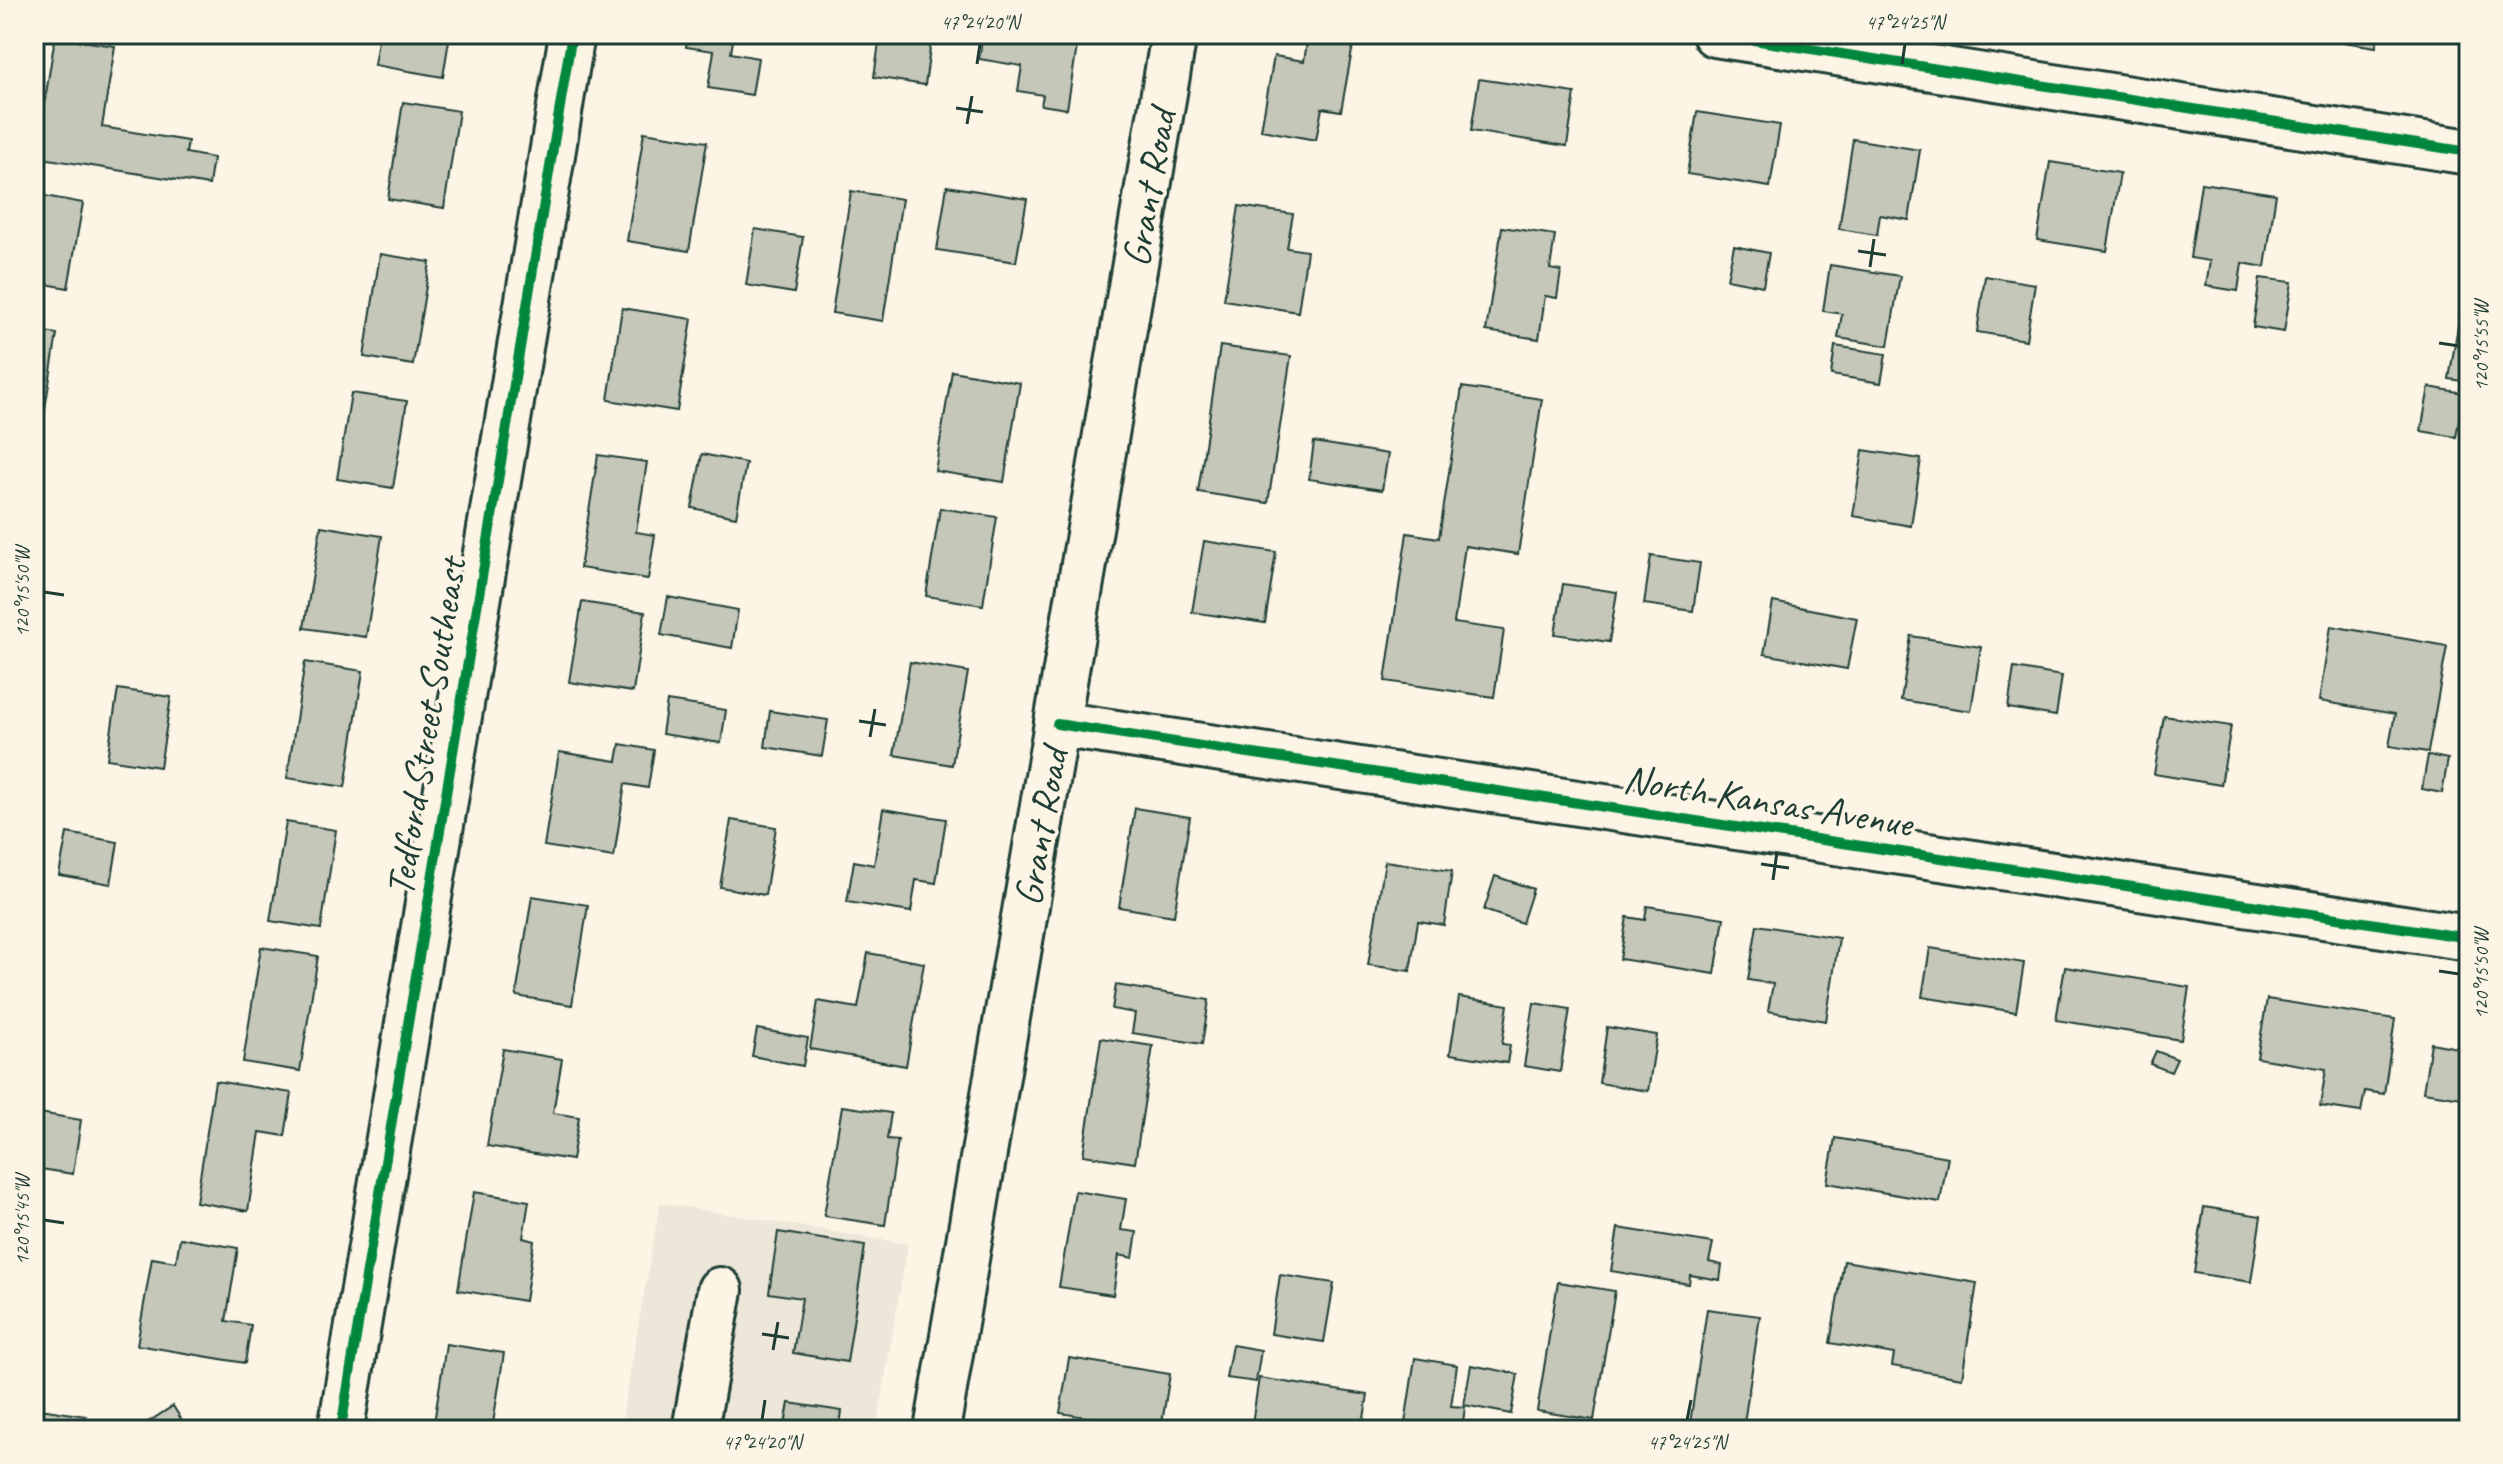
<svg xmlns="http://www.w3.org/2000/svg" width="2503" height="1464" font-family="Caveat,sans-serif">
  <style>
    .built { fill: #ece7d8 }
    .building { fill: #c5c7b9; stroke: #1f3d34; stroke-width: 2 }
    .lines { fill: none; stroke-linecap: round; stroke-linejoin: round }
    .minor-casing { stroke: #1f3d34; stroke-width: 50 }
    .major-casing { stroke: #1f3d34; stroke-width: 50 }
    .minor { stroke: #fcf5e5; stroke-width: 44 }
    .major { stroke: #fcf5e5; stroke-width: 44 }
    .cycleway-casing { stroke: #fcf5e5; stroke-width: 15 }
    .cycleway { stroke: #00873e; stroke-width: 10 }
    .ticks { fill: none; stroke: #1f3d34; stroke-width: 3 }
    .labels { text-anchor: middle; stroke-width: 7; stroke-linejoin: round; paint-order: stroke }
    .street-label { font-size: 40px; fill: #1f3d34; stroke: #fcf5e5 }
    .neatline { fill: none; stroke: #1f3d34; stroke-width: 3 }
    .ticks-label { font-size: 20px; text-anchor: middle; fill: #1f3d34 }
  </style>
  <rect width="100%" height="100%" fill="#fcf5e5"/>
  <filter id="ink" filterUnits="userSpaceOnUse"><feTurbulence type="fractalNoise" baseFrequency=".0125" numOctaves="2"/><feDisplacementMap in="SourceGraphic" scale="16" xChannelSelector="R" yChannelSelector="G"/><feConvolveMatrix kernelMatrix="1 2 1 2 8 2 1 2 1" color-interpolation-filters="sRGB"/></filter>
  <g filter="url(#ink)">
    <!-- built -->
    <path class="built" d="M660 1203 908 1244 876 1430H620Z"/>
    <!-- building -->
    <g class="building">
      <path d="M379 34H450L443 77 374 65Z"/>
      <path d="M688 34H734L731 53 758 58 752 95 708 88 714 51 686 47Z"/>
      <path d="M819 34H932L925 85 874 77 879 43Z"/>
      <path d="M983 34H1079L1067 109 1041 105 1043 95 1018 91 1022 66 979 59Z"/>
      <path d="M2293 34H2378L2376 47Z"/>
      <path d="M55 37 115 46 102 127 188 141 186 153 213 158 209 185 36 157Z"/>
      <path d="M1308 37 1353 45 1341 111 1322 108 1316 140 1261 130 1274 56 1304 61Z"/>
      <path d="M1479 79 1575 93 1567 146 1471 131Z"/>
      <path d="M403 102 459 111 444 208 388 199Z"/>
      <path d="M1697 112 1780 125 1770 187 1687 174Z"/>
      <path d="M644 132 707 142 689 251 627 241Z"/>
      <path d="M1853 139 1920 150 1909 220 1880 215 1877 235 1839 229Z"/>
      <path d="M2050 162 2120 173 2107 251 2037 240Z"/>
      <path d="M2201 183 2276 194 2265 267 2242 263 2238 291 2206 286 2210 261 2190 258Z"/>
      <path d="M947 186 1027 199 1016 262 937 250Z"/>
      <path d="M851 191 902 199 883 321 832 313Z"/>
      <path d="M34 194 83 203 68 288 34 282Z"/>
      <path d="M1239 206 1293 214 1287 248 1307 251 1298 312 1224 300Z"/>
      <path d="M1502 227 1555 235 1550 269 1561 271 1557 298 1545 296 1539 339 1486 331Z"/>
      <path d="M755 229 803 237 794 293 746 285Z"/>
      <path d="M1734 246 1769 253 1763 286 1727 279Z"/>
      <path d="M380 254 430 262 413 365 364 357Z"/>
      <path d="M2469 261V382L2449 379Z"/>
      <path d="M1830 265 1900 276 1888 346 1838 338 1842 314 1823 311Z"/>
      <path d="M1985 276 2035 284 2026 340 1977 332Z"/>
      <path d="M2260 278 2292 282 2284 332 2253 327Z"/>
      <path d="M622 308 692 319 677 411 608 400Z"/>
      <path d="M34 330 57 334 40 440 34 439Z"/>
      <path d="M1220 346 1291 356 1268 503 1198 492Z"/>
      <path d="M1835 346 1886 354 1881 383 1831 375Z"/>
      <path d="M952 371 1020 383 1004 482 935 471Z"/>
      <path d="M1462 387 1542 399 1518 554 1465 546 1454 623 1504 630 1494 697 1385 681 1407 533 1439 538Z"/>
      <path d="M2429 387 2464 393 2456 437 2421 431Z"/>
      <path d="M351 393 407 401 393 488 337 479Z"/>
      <path d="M1314 442 1388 454 1382 490 1309 479Z"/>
      <path d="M1863 450 1921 459 1911 526 1853 516Z"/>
      <path d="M702 454 746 463 736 517 692 508Z"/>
      <path d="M598 455 647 462 636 532 655 535 648 579 580 568Z"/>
      <path d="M940 508 997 517 983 605 926 596Z"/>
      <path d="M321 526 382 536 366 637 304 628Z"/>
      <path d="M1204 541 1276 552 1265 623 1192 612Z"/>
      <path d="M1651 556 1700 563 1693 611 1644 604Z"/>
      <path d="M1563 584 1617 592 1609 642 1555 634Z"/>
      <path d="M668 597 738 610 732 648 661 635Z"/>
      <path d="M582 602 645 612 633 692 569 682Z"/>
      <path d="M1773 602 1857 618 1847 669 1764 654Z"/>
      <path d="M2331 626 2447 646 2428 752 2389 746 2395 714 2319 701Z"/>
      <path d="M1911 636 1981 647 1971 711 1901 700Z"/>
      <path d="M305 662 363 671 345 787 287 778Z"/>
      <path d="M910 662 968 672 952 765 894 755Z"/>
      <path d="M2014 668 2062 676 2056 716 2008 708Z"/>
      <path d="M118 689 171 697 160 767 107 759Z"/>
      <path d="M667 701 726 710 721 743 662 734Z"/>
      <path d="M770 711 828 720 822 756 765 747Z"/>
      <path d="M2164 716 2231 726 2221 785 2154 774Z"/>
      <path d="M620 744 654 750 648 788 625 784 614 857 544 846 559 752 617 761Z"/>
      <path d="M2428 755 2448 759 2442 793 2422 789Z"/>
      <path d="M1135 808 1190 817 1174 916 1119 907Z"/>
      <path d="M883 809 946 819 936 883 916 880 911 912 847 902 854 861 874 865Z"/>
      <path d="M731 820 776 827 765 895 720 887Z"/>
      <path d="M286 822 336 830 321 929 270 921Z"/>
      <path d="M67 833 118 842 111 884 59 875Z"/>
      <path d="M1385 861 1452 871 1444 925 1418 921 1410 971 1368 965Z"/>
      <path d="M1495 876 1533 889 1522 923 1484 910Z"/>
      <path d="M532 896 588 905 572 1005 516 996Z"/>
      <path d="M1647 906 1724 918 1715 974 1620 959 1627 917 1645 920Z"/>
      <path d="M1757 925 1839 938 1826 1021 1768 1011 1773 984 1748 980Z"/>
      <path d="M261 947 318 956 300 1071 243 1062Z"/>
      <path d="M1930 948 2024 963 2016 1012 1922 997Z"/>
      <path d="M868 953 924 963 906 1066 810 1049 818 1001 858 1008Z"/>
      <path d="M2065 967 2189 987 2181 1040 2056 1020Z"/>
      <path d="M1116 985 1209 1000 1202 1044 1132 1033 1135 1013 1112 1009Z"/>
      <path d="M1459 997 1508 1005 1502 1044 1510 1045 1507 1063 1450 1054Z"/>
      <path d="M2267 999 2395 1019 2384 1094 2365 1091 2361 1112 2320 1106 2326 1069 2257 1058Z"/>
      <path d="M1534 1003 1570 1009 1560 1072 1524 1066Z"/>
      <path d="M1607 1027 1657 1035 1648 1091 1599 1083Z"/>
      <path d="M757 1029 808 1038 803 1066 752 1056Z"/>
      <path d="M1101 1038 1153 1046 1135 1163 1083 1155Z"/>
      <path d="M2431 1043 2469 1050V1099L2423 1092Z"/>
      <path d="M503 1049 562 1059 553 1113 579 1117 572 1160 487 1146Z"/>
      <path d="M2156 1051 2177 1059 2171 1072 2150 1064Z"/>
      <path d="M215 1081 292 1093 285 1136 260 1132 248 1211 196 1202Z"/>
      <path d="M842 1106 891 1113 887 1139 898 1140 885 1225 824 1216Z"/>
      <path d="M34 1112 81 1120 73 1174 34 1168Z"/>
      <path d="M1835 1138 1948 1157 1940 1202 1827 1183Z"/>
      <path d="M1075 1191 1126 1199 1121 1230 1137 1232 1133 1258 1119 1255 1113 1295 1059 1287Z"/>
      <path d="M474 1192 529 1201 523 1238 534 1241 525 1301 458 1290Z"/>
      <path d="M2204 1207 2261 1216 2251 1282 2194 1273Z"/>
      <path d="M1618 1228 1713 1243 1709 1262 1722 1265 1720 1280 1690 1275 1689 1284 1611 1271Z"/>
      <path d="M778 1232 865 1246 847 1362 793 1353 802 1298 769 1293Z"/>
      <path d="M180 1238 238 1248 226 1321 251 1325 245 1363 137 1345 152 1258 176 1262Z"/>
      <path d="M1844 1261 1977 1283 1962 1378 1892 1366 1894 1354 1830 1343Z"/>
      <path d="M1280 1275 1334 1283 1324 1342 1271 1334Z"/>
      <path d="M1558 1282 1615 1291 1594 1420 1537 1411Z"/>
      <path d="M1707 1309 1760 1316 1743 1430H1689Z"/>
      <path d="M446 1344 504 1353 492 1430H433Z"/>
      <path d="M1232 1345 1261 1350 1256 1382 1226 1378Z"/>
      <path d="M1069 1358 1170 1374 1161 1429 1060 1413Z"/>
      <path d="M1415 1358 1457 1365 1451 1406 1465 1407 1462 1430H1404Z"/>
      <path d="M1471 1365 1518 1374 1511 1414 1464 1405Z"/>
      <path d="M1259 1378 1368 1395 1362 1430H1251Z"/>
      <path d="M789 1403 842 1411 839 1430H784Z"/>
      <path d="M173 1406 188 1430H136Z"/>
      <path d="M34 1408 86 1416 84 1430H34Z"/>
    </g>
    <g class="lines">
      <!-- minor casing -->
      <g class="minor-casing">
        <g id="minor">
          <path d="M1715 34 2469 152"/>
          <path d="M1057 724 2469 938"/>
          <path d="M338 1430 342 1422 572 34"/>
          <path d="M695 1430 720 1290"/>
        </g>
      </g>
      <!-- major casing -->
      <g class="major-casing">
        <path id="major" d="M937 1430 1174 34"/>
      </g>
      <!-- minor -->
      <use href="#minor" class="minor"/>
      <!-- major -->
      <use href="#major" class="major"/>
      <!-- cycleway casing -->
      <g class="cycleway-casing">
        <g id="cycleway">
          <path d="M1715 34 2469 152"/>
          <path d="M1057 724 2469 938"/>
          <path d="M338 1430 342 1422 572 34"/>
        </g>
      </g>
      <!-- cycleway -->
      <use href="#cycleway" class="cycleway"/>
    </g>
  </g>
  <!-- ticks -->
  <path class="ticks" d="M977 64 980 44M1902 64 1905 44M956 108 983 112M967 124 972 96M1858 251 1886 255M1870 267 1874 239M2439 343 2459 346M44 592 64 595M859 721 886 725M870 737 875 709M1761 864 1789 868M1773 880 1777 852M2439 971 2459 974M44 1220 64 1223M762 1334 789 1338M773 1350 778 1322M762 1420 765 1400M1687 1420 1691 1400"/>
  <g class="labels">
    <!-- street labels -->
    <g class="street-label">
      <text transform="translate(1148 188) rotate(-80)" y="14">Grant Road</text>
      <text transform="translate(425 727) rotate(-81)" y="14">Tedford Street Southeast</text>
      <text transform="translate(1768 800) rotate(9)" y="14">North Kansas Avenue</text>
      <text transform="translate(1040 827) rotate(-80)" y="14">Grant Road</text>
    </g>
  </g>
  <!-- margin -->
  <rect width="2503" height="1464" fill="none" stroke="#fcf5e5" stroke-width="88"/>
  <rect x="44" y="44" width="2415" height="1376" class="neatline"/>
  <g class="ticks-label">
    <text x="980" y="29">47°24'20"N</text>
    <text x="1905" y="29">47°24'25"N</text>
    <text transform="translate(2481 346) rotate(-90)" y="7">120°15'55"W</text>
    <text transform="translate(22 592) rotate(-90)" y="7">120°15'50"W</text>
    <text transform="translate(2481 974) rotate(-90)" y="7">120°15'50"W</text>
    <text transform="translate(22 1220) rotate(-90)" y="7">120°15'45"W</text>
    <text x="762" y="1449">47°24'20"N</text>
    <text x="1687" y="1449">47°24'25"N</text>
  </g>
</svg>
